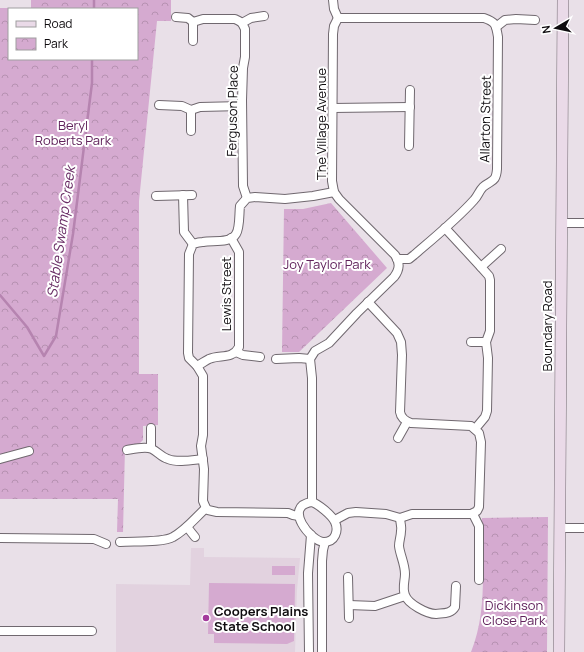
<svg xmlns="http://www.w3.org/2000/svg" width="584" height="652" font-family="Manrope,sans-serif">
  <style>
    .built { fill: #e2d2df }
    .grass { fill: #d5aad0 }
    .park { fill: url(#park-crowns); fill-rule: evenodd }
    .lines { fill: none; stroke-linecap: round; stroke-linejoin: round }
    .stream { stroke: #b684b0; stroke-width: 2.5 }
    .minor-casing { stroke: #70686f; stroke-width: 10 }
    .secondary-casing { stroke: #70686f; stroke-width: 12 }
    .minor { stroke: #fff; stroke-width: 8 }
    .secondary { stroke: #eadae8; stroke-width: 11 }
    .poi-dot { fill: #a43b9d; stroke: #fff; stroke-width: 1.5 }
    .labels { text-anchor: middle; stroke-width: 4; stroke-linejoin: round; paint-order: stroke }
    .street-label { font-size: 13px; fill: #0f0c0f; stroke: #fff }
    .park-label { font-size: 13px; fill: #61235c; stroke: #fff }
    .poi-label { font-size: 13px; font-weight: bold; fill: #0f0c0f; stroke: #fff; text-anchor: start }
    .water-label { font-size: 14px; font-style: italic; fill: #682b64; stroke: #fff }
  </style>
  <defs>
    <pattern id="park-crowns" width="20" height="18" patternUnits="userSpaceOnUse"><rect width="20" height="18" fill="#d5aad0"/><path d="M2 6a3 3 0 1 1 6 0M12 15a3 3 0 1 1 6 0" fill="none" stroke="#b691b1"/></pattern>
  </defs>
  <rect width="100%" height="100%" fill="#e9e0e8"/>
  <!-- built -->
  <path class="built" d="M191 548H204V557L300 558 297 590 295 652H116V584L190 585Z"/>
  <!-- grass -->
  <g class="grass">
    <rect x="272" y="566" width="23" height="9"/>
    <path d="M209 583 295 584 294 641 287 644 214 643V634H208Z"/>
  </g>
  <!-- park -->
  <g class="park">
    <path d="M31 0H171V21H157L139 201V374H158V425L143 426V440L139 444 125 447 123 532H117L118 499H0V8H31ZM9 9H137V59H9Z"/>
    <path d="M331 203 387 268 299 352H282L284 209H303Z"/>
    <path d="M548 517 547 652H471C488 611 482 561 482 518Z"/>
  </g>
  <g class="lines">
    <!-- stream -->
    <g class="stream">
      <path d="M94 9V0"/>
      <path d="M0 295 27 327 44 356 56 336 73 234 92 83V59"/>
    </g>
    <!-- minor casing -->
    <g class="minor-casing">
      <g id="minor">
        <path d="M333 0 334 9 338 18"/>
        <path d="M176 17 188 18 193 22"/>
        <path d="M338 18H484C496 22 496 25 498 37L497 169C496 183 491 180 483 187 479 191 478 196 474 200 456 220 435 237 414 255L409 259H397"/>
        <path d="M242 23 251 18 264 16"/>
        <path d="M496 27 505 20 516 19 535 20"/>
        <path d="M193 41V22L203 19H235L239 21 242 23 245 29V57L243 68 242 100 243 186 247 198"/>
        <path d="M159 105 182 106 191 110 200 107 242 106"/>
        <path d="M333 108 410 107"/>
        <path d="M191 131V110"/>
        <path d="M409 146 410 90"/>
        <path d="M183 195 184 232 193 244"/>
        <path d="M156 196 192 195"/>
        <path d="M562 223H584"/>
        <path d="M445 228 481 267 489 276 490 280V331L486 342 488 358 487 411 485 417 475 429"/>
        <path d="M481 267 501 249"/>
        <path d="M471 342H486"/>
        <path d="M236 352 243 355 260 357"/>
        <path d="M276 359 299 358 310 359"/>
        <path d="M197 366C201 364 205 361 209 359 220 354 232 360 239 347V252L231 238"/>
        <path d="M398 438 407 422"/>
        <path d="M151 448V428"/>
        <path d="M127 450C133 449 146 446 152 449 158 452 161 457 168 459 177 463 193 460 203 459"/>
        <path d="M0 459 29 451"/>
        <path d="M312 502V378L310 359 315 351 329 343 357 313 394 277C400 269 400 263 395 255L339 199 334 192 332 181 333 34 334 26 338 18"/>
        <path d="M312 502C318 504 332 515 335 522 339 531 335 542 324 542 311 542 282 506 312 502Z"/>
        <path d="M473 514 479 526V580"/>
        <path d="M299 516 293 515 288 513 217 512 208 510 206 508 203 501 204 469 201 446 203 435V376L197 366 189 358 188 353 189 254 193 244C196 243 199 242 203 242 212 240 230 244 236 234 240 228 239 214 240 206L247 198 255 197 285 199 313 196 334 192"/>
        <path d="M400 518C400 522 402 527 401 531 401 536 399 541 399 546 400 555 405 564 405 574 405 581 402 588 405 595 408 604 427 614 436 614 443 613 451 614 455 607L456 586"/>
        <path d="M335 520 348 513 356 512 386 514 400 518 412 514H471L477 511 479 507 481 442 479 433 471 426 411 423C405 421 401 418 400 412L402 355 401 342 397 333 368 302"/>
        <path d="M187 527 195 537"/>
        <path d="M560 528H584"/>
        <path d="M0 538 94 539 106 544"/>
        <path d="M120 542C133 541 163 543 173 537 186 530 195 518 206 508"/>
        <path d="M348 577 349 618"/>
        <path d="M349 605 375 606 405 596"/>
        <path d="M0 631H92"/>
        <path d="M309 652 308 573 311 535"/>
        <path d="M322 652V561L323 550 325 542"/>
      </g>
    </g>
    <!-- secondary casing -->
    <g class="secondary-casing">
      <path id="secondary" d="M559 652 563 0"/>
    </g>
    <!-- minor -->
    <use href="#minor" class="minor"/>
    <!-- secondary -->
    <use href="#secondary" class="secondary"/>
  </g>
  <!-- markers -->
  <circle class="poi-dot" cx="206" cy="618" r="4"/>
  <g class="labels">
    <!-- street labels -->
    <g class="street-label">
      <text transform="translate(232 111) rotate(-89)" y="5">Ferguson Place</text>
      <text transform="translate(485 119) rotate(-89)" y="5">Allarton Street</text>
      <text transform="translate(321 124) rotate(-90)" y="5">The Village Avenue</text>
      <text transform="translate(226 294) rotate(-90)" y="5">Lewis Street</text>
      <text transform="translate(547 326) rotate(-90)" y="5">Boundary Road</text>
    </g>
    <!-- park labels -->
    <g class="park-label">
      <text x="73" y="130">Beryl<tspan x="73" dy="15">Roberts Park</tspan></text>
      <text x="327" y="269">Joy Taylor Park</text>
      <text x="514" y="610">Dickinson<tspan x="514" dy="15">Close Park</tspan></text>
    </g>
    <!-- poi labels -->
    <g class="poi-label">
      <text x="214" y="616">Coopers Plains<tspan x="214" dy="15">State School</tspan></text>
    </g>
    <!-- water labels -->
    <g class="water-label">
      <text transform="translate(61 232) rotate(-82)" y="5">Stable Swamp Creek</text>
    </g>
  </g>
  <!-- legend -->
  <rect x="8" y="8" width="130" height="52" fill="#ffffff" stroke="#9f9e9f"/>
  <rect x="16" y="21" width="20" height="6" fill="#eadae8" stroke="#9f9e9f"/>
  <text x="44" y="28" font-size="12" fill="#0f0c0f">Road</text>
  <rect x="16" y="38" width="20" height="12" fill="url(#park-crowns)" stroke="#9f9e9f"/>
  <text x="44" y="48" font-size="12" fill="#0f0c0f">Park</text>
  <!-- north arrow -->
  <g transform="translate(556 28) rotate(261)" stroke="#ffffff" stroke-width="3" paint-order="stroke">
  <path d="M0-3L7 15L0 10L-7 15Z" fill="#0f0c0f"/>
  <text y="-6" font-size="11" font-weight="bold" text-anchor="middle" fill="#0f0c0f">N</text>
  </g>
</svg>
